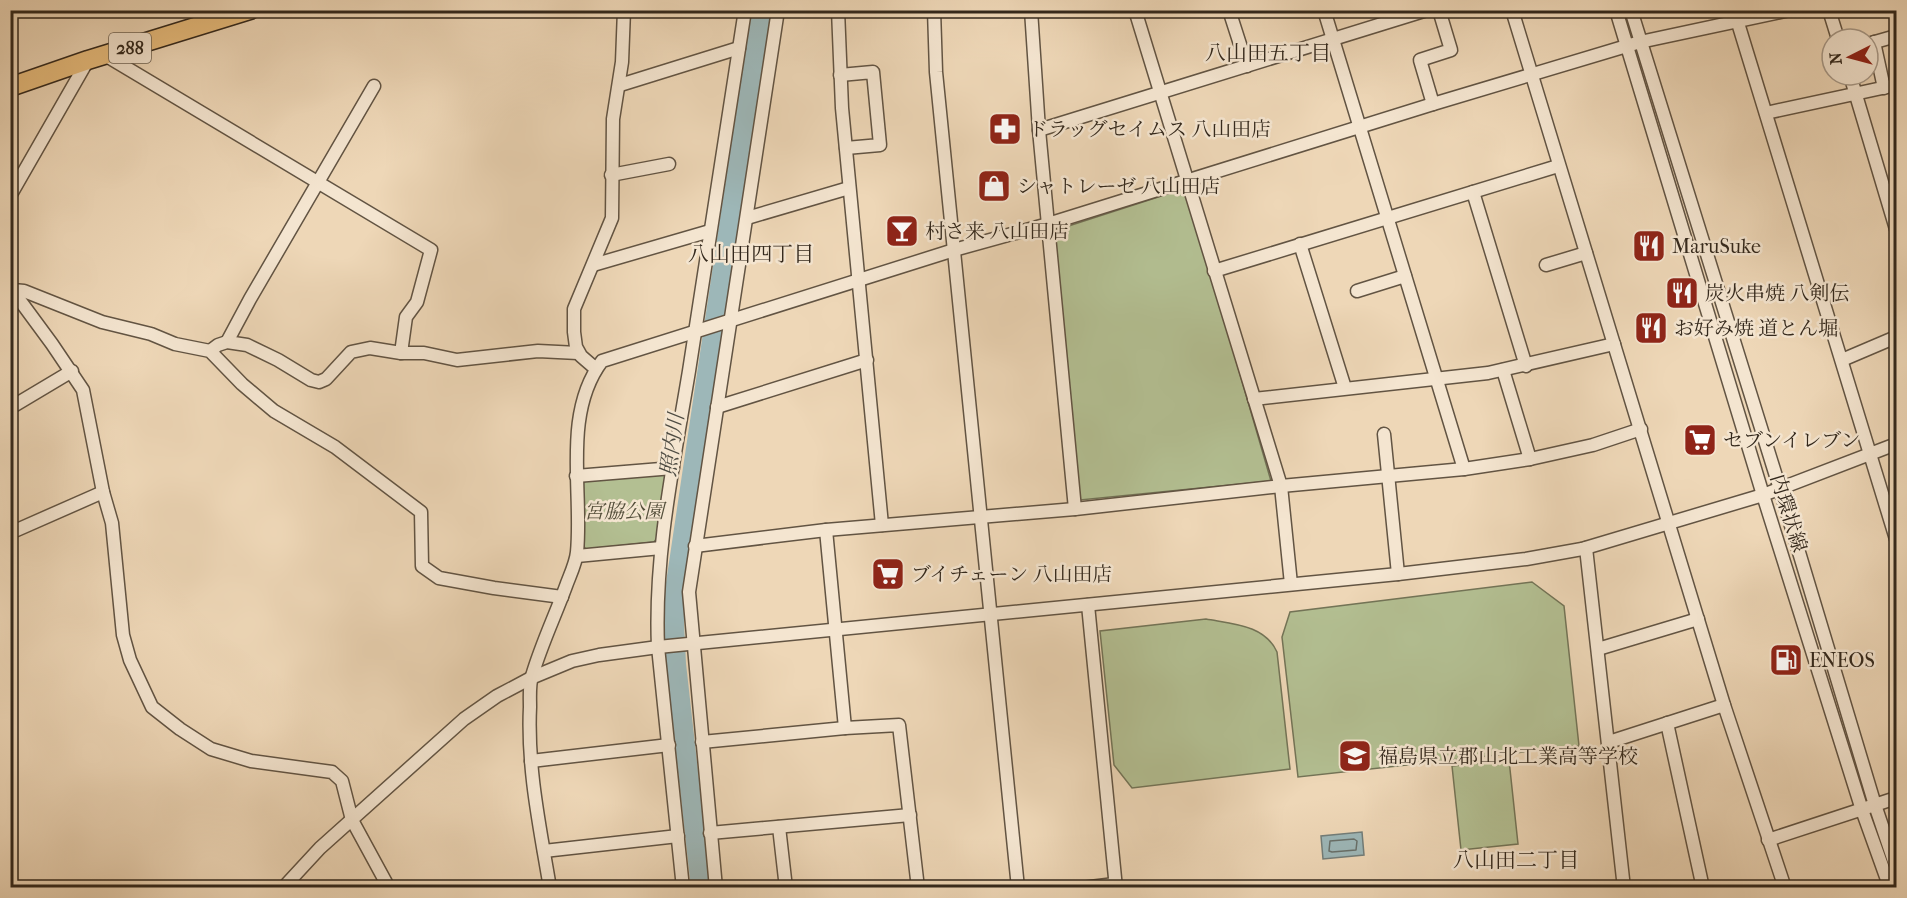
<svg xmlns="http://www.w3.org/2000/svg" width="1907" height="898" font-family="'IM FELL French Canon','Noto Serif JP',serif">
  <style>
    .green { fill: #b3bf92; stroke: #737457; stroke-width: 1.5 }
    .water { fill: #9db7b8; stroke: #737e7a; stroke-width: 1.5 }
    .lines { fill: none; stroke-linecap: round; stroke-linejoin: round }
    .shore { stroke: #68706a; stroke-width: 1.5 }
    .river { stroke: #9db7b8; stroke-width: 20 }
    .minor-casing { stroke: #625443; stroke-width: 15 }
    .highway-casing { stroke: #33281c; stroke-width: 21 }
    .minor { stroke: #f4e5d0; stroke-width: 12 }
    .highway { stroke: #e7bc7c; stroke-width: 18 }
    .labels { text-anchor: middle; stroke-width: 5; stroke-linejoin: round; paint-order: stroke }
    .shield { fill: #f4e5d0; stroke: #6d6152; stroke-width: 1.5 }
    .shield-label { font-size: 18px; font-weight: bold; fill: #33281c }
    .poi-label { font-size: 20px; fill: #33281c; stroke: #f4e5d0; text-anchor: start }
    .park-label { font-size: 20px; font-style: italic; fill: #534e3a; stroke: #f4e5d0 }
    .street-label { font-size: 20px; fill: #33281c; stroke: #f4e5d0 }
    .neighbourhood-label { font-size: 21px; fill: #33281c; stroke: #f4e5d0 }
    .water-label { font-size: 21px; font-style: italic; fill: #4e4c43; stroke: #f4e5d0 }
  </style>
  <rect width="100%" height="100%" fill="#eed7b7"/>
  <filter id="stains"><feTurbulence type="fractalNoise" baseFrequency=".00333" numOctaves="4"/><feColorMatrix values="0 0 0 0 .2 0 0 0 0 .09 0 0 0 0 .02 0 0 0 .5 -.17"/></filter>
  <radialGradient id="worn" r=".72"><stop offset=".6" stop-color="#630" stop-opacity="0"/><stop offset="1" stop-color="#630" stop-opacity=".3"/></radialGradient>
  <!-- green -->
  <g class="green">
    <path d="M1186 188 1271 481 1080 500 1053 231Z"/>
    <path d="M663 473 667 476 657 538 654 542 586 549 584 547 582 483 588 480Z"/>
    <path d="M1532 582 1564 606 1579 746 1298 777 1282 637 1290 612Z"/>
    <path d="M1206 619C1233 624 1265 625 1277 652L1290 769 1132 788 1114 765 1100 631Z"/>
    <path d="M1509 760 1518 844 1461 850 1452 766Z"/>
  </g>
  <!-- water -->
  <path class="water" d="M1362 832 1364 855 1323 859 1321 836Z"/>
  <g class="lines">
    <!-- shore -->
    <path class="shore" d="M1354 839 1357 841 1356 850 1332 852 1329 851 1330 841Z"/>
    <!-- river -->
    <path class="river" d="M701 888 676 664 674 622 675 590 761 10"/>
    <!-- minor casing -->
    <g class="minor-casing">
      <g id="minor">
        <path d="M838 10 842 108 882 525"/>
        <path d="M934 10 936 72 1018 888"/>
        <path d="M1031 10 1039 130 1075 509"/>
        <path d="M1135 10 1281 486 1291 584"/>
        <path d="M1229 10 1247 66"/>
        <path d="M1324 10 1464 469"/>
        <path d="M1512 10 1724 705 1785 888"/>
        <path d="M1616 10 1763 495 1862 810 1890 888"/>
        <path d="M1631 10 1780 489 1875 805 1896 867"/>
        <path d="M1734 10 1896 539"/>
        <path d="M1829 10 1838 39"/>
        <path d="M1874 42 1884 88"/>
        <path d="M1868 44 1896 36"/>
        <path d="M105 55 431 250 417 302 406 317 401 353"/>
        <path d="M840 75 873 72 880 145 846 148"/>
        <path d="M1850 75 1896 229"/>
        <path d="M620 85 739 48"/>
        <path d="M1433 104 1420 60 1451 50 1439 10"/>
        <path d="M1766 113 1896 85"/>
        <path d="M1039 130 1427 10"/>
        <path d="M611 175 669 164"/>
        <path d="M1473 192 1526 366"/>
        <path d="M10 196 88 60"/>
        <path d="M747 218 849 188"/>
        <path d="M1300 244 1345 388"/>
        <path d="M593 265 710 231"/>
        <path d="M1546 265 1586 253"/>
        <path d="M1214 271 1558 166"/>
        <path d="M10 287 52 344 83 390 103 492 112 523 123 635 130 660 152 707 180 729 211 749 251 761 332 772 342 781 352 820 389 888"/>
        <path d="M13 290 24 291 102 322 151 334 175 344 210 351 242 384 274 411 335 447 421 512 422 566 439 578 494 588 562 597"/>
        <path d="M1357 291 1405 276"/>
        <path d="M227 342 250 299 374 86"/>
        <path d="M210 351 218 345 227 342 247 345 278 360 311 380 319 382 326 379 351 352 370 348 401 353H424L457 360 538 351 578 353"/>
        <path d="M1842 360 1896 337"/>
        <path d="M596 369 581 356 576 347 574 332V309L612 218 613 119 622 62 624 10"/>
        <path d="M1503 370 1530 459"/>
        <path d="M1254 399 1488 373 1614 344"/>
        <path d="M717 407 867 360"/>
        <path d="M10 408 72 371"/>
        <path d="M1384 434 1398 574"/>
        <path d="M576 476 673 468"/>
        <path d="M826 530 845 728 899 725 918 888"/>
        <path d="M10 533 103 492"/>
        <path d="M695 546 826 530 1075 509 1281 486 1464 469 1530 459 1593 445 1641 429"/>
        <path d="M1586 548 1624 888"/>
        <path d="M577 556 661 548"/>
        <path d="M1088 605 1116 888"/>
        <path d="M1598 649 1698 619"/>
        <path d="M1667 723 1703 888"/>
        <path d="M702 742 845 728"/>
        <path d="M1609 742 1724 705"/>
        <path d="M531 761 669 745"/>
        <path d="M779 827 786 888"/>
        <path d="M710 833 910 815"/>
        <path d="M1768 840 1896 798"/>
        <path d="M544 851 678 836"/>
        <path d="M283 888 320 848 464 719 497 696 531 678 572 661 599 655 658 647 1398 574 1526 559 1582 549 1763 495 1896 444"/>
        <path d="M550 888C540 828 527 768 530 707 530 697 529 685 532 676 541 645 555 616 566 586 570 575 576 563 577 552 583 491 562 414 602 361L954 250 1048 224 1433 104 1640 42 1790 10"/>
        <path d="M683 888 658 647C654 554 674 462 689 371 708 251 727 131 745 10"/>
        <path d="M716 888 689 592 778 10"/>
        <path d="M1082 888 1115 884"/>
      </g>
    </g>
    <!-- highway casing -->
    <g class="highway-casing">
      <path id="highway" d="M10 87 88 60 250 10"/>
    </g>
    <!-- minor -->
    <use href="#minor" class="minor"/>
    <!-- highway -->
    <use href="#highway" class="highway"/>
  </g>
  <!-- icons -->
  <defs>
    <g id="pharmacy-square" transform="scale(1.725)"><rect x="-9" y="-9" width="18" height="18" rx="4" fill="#8f2418" stroke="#f4e5d0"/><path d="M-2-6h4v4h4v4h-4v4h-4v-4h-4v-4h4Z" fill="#fff"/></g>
    <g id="shop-square" transform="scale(1.725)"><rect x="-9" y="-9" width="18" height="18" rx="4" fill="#8f2418" stroke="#f4e5d0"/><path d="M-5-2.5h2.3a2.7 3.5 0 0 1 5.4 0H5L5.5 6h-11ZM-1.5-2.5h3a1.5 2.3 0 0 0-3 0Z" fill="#fff"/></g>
    <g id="bar-square" transform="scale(1.725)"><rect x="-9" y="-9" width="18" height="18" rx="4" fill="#8f2418" stroke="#f4e5d0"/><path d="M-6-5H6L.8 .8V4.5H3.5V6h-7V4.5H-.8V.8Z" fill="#fff"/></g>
    <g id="restaurant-square" transform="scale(1.725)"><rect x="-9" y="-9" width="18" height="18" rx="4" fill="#8f2418" stroke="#f4e5d0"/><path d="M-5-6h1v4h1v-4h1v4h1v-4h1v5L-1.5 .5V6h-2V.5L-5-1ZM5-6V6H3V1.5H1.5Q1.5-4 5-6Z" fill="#fff"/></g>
    <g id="supermarket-square" transform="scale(1.725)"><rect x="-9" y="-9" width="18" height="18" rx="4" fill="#8f2418" stroke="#f4e5d0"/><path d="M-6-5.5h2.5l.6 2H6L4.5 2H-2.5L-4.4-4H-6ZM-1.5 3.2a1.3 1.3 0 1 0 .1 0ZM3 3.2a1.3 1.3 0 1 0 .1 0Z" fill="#fff"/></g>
    <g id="fuel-square" transform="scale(1.725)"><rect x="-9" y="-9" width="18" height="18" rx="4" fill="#8f2418" stroke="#f4e5d0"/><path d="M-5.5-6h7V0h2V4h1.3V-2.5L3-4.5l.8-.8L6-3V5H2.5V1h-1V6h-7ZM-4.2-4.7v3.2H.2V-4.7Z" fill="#fff"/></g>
    <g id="school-square" transform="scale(1.725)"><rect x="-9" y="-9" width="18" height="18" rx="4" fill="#8f2418" stroke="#f4e5d0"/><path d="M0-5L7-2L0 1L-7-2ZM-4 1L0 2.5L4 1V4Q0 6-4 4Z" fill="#fff"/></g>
  </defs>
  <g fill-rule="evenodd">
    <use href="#pharmacy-square" x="1005" y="129"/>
    <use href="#shop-square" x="994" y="186"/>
    <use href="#bar-square" x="902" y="231"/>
    <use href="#restaurant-square" x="1649" y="246"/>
    <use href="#restaurant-square" x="1682" y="293"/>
    <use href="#restaurant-square" x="1651" y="328"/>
    <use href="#supermarket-square" x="1700" y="440"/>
    <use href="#supermarket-square" x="888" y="574"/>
    <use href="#fuel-square" x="1786" y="660"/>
    <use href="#school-square" x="1355" y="756"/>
  </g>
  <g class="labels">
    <!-- shield labels -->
    <rect class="shield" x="109" y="33" width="42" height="30" rx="4.5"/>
    <g class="shield-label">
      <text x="130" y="54">288</text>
    </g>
    <!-- poi labels -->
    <g class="poi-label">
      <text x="1028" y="136">ドラッグセイムス 八山田店</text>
      <text x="1017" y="193">シャトレーゼ 八山田店</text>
      <text x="925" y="238">村さ来 八山田店</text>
      <text x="1672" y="253">MaruSuke</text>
      <text x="1705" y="300">炭火串焼 八剣伝</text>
      <text x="1674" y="335">お好み焼 道とん堀</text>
      <text x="1723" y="447">セブンイレブン</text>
      <text x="911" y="581">ブイチェーン 八山田店</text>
      <text x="1809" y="667">ENEOS</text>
      <text x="1378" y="763">福島県立郡山北工業高等学校</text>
    </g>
    <!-- park labels -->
    <g class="park-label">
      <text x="624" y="518">宮脇公園</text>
    </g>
    <!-- street labels -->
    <g class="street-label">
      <text transform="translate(1789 513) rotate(73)" y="7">内環状線</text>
    </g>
    <!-- neighbourhood labels -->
    <g class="neighbourhood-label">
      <text x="1268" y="60">八山田五丁目</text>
      <text x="751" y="261">八山田四丁目</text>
      <text x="1516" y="867">八山田二丁目</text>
    </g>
    <!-- water labels -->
    <g class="water-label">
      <text transform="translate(672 445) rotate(-82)" y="7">照内川</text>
    </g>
  </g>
  <!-- margin -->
  <rect width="1907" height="898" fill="none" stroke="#eed7b7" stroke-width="36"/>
  <rect x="12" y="12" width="1883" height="874" fill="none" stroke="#33281c" stroke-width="3"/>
  <rect x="18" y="18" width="1871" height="862" fill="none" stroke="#33281c" stroke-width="1.5"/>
  <!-- north arrow -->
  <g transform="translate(1850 57) rotate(264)"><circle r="28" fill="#f4e5d0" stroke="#a79988" stroke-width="1.5"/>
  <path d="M0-4.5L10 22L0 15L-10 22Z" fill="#8f2418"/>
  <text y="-9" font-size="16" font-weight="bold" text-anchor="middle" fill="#33281c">N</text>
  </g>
  <rect width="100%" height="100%" filter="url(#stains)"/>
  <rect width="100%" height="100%" fill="url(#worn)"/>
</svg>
